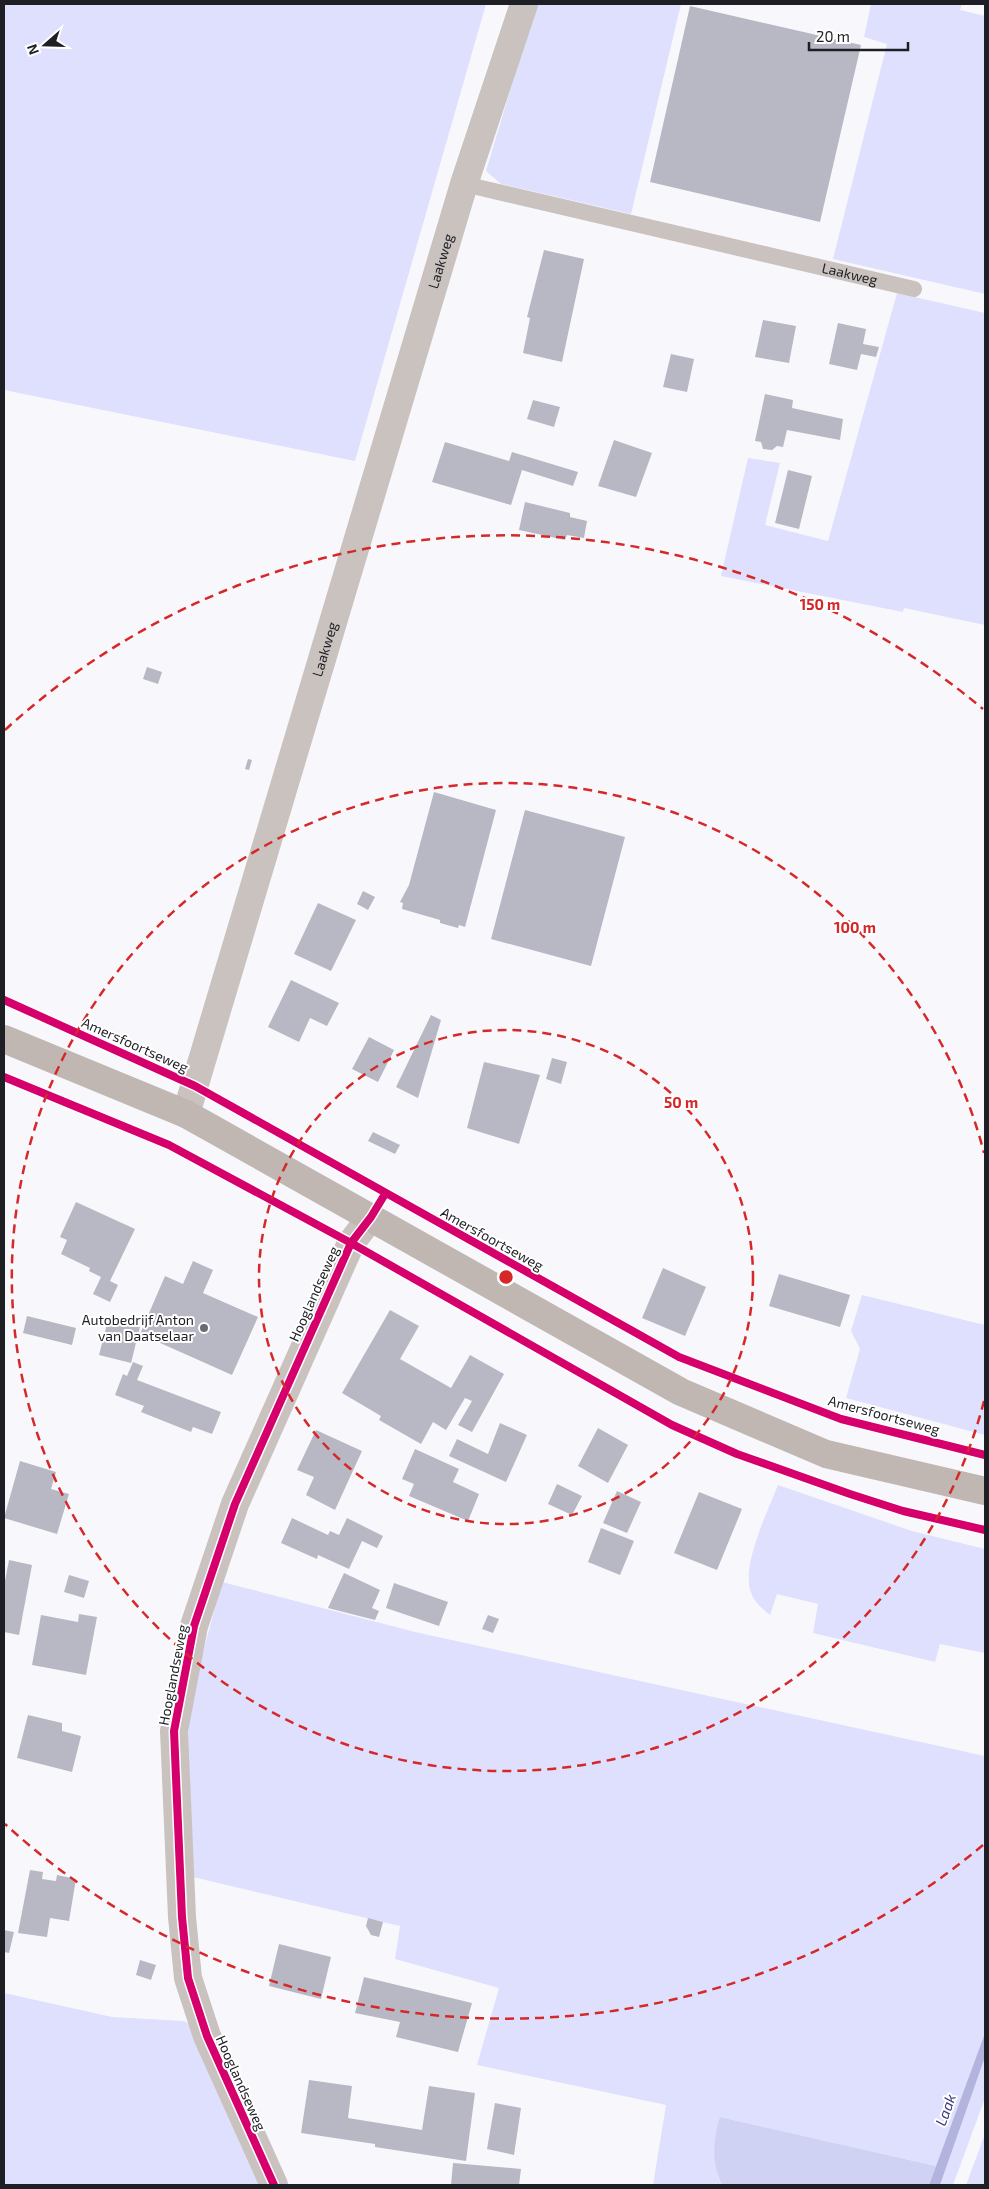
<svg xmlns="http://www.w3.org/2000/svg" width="989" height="2189" font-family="'Exo 2',sans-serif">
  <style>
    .green { fill: #dee0fd }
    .forest { fill: #d0d2f4 }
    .water { fill: #b3b4de }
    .building { fill: #b8b8c4 }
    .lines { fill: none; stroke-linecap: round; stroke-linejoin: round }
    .lane { stroke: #c9c2be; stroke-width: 16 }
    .street { stroke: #c9c2be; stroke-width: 28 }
    .secondary { stroke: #c0b7b2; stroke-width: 28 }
    .cycleway-casing { stroke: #fff; stroke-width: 11 }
    .cycleway { stroke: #d6006c; stroke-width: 8 }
    .ring { fill: none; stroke: #d62828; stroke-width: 2.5; stroke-dasharray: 9 6 }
    .poi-dot { fill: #6a6b70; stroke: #fff; stroke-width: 2 }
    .labels { text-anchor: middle; stroke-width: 4; stroke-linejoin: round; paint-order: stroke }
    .street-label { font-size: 14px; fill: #1e1f25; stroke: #fff }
    .poi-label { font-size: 14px; fill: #1e1f25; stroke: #fff; text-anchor: end }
    .water-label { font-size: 15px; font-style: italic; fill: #3f3b81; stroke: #fff }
    .centre { fill: #d62828; stroke: #fff; stroke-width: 2.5 }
    .ring-label { font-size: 15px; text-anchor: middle; font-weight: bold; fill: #d62828; stroke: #fff; stroke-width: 4; stroke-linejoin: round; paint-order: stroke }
  </style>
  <rect width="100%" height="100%" fill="#f8f8fc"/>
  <!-- green -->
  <g class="green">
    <path d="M4 4H486L355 461 4 390Z"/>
    <path d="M536 4H681L631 214 501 184 486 171Z"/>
    <path d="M871 4H962L960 10 985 16V294L833 259 887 44 864 37Z"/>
    <path d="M897 293 985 313V625L904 608 903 612 721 576 748 458 780 463 765 525 828 541Z"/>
    <path d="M862 1295 985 1325V1435L846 1398 860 1349 851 1331Z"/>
    <path d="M778 1485 912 1531 985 1549V1653L940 1644 935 1662 813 1633 818 1604 777 1594 770 1615C764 1610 755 1603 752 1595 739 1569 768 1511 778 1485Z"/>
    <path d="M222 1582 415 1632 985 1756V2033L936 2166 720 2117 718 2176 722 2185H653L666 2105 477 2065 499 1988 395 1959 400 1926 193 1877 188 1738 191 1696Z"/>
    <path d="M4 1993 112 2017 184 2021 189 2024 261 2185H4Z"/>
    <path d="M985 2057V2098L953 2185H940Z"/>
    <path d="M985 2134V2185H966Z"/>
  </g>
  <!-- forest -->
  <path class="forest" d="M720 2117 936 2166 929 2185H722C711 2161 713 2142 720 2117Z"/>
  <!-- water -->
  <path class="water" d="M985 2033V2057L940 2185H929Z"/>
  <!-- building -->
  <g class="building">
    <path d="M690 6 861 45 820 222 650 182Z"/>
    <path d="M544 250 584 259 562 362 523 353 530 318 527 317Z"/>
    <path d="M763 320 796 326 789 363 755 357Z"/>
    <path d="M838 323 866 329 863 344 879 347 876 357 861 354 857 370 829 364Z"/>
    <path d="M671 354 694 359 687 392 663 387Z"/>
    <path d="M765 394 793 400 792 408 843 419 840 440 787 430 783 447 777 446 772 450 763 449 761 442 755 441Z"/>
    <path d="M533 400 560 407 554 427 527 419Z"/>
    <path d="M614 440 652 453 636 497 598 486Z"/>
    <path d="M445 442 509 461 512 452 578 472 573 486 522 470 511 505 432 482Z"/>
    <path d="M788 470 812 476 799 529 775 523Z"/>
    <path d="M525 502 570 513V517L587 521 584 538 567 535 565 540 519 530Z"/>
    <path d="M147 667 162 672 158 684 143 679Z"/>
    <path d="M248 759 252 760 249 770 245 769Z"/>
    <path d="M434 792 496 810 465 927 459 925 458 928 440 923V920L402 909 403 903 400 902 409 885Z"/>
    <path d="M525 810 625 837 591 966 491 939Z"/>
    <path d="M363 891 375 897 368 910 357 904Z"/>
    <path d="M318 903 356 920 331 971 294 954Z"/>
    <path d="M291 980 339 1003 327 1026 310 1018 299 1042 268 1027Z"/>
    <path d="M431 1015 441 1020 418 1098 396 1087Z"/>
    <path d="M369 1037 394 1050 378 1082 352 1069Z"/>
    <path d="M552 1058 567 1062 561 1084 546 1079Z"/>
    <path d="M484 1062 540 1075 519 1144 467 1128Z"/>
    <path d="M373 1132 400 1145 395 1154 368 1141Z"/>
    <path d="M76 1202 135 1229 110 1281 118 1285 110 1302 93 1294 101 1277 89 1271 90 1268 61 1254 67 1240 60 1237Z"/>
    <path d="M193 1261 213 1270 203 1293 258 1317 232 1375 140 1334 165 1276 183 1284Z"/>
    <path d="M663 1268 706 1287 685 1336 642 1318Z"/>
    <path d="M779 1274 850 1295 840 1327 769 1306Z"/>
    <path d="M390 1310 419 1326 400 1359 451 1388 470 1355 504 1374 472 1432 458 1425 472 1401 465 1398 446 1430 433 1422 421 1444 379 1420 381 1416 342 1393Z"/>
    <path d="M27 1316 76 1328 72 1345 23 1333Z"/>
    <path d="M108 1320 140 1327 131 1363 99 1355Z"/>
    <path d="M133 1362 143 1366 137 1380 221 1412 212 1434 193 1427 191 1432 141 1412 144 1406 115 1395 123 1374 127 1376Z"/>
    <path d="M500 1423 527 1435 506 1482 449 1456 457 1439 488 1454Z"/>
    <path d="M598 1428 628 1445 608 1483 578 1466Z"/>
    <path d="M316 1430 362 1451 335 1510 306 1495 314 1477 297 1470Z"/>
    <path d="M415 1449 459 1469 453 1482 479 1494 468 1521 409 1496 414 1484 402 1479Z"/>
    <path d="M20 1461 56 1472 51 1489 69 1494 57 1534 4 1518Z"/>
    <path d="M557 1484 582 1496 572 1515 548 1504Z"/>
    <path d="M617 1491 641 1502 627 1533 603 1523Z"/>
    <path d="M699 1492 742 1509 717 1570 674 1553Z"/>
    <path d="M292 1518 328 1535 330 1531 339 1535 347 1518 383 1536 377 1548 362 1541 349 1569 318 1555 317 1559 281 1543Z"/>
    <path d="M601 1528 634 1541 620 1575 588 1562Z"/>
    <path d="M9 1560 32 1565 19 1635 4 1632V1586Z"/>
    <path d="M344 1573 380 1590 372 1608 379 1611 375 1620 328 1608Z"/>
    <path d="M69 1575 89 1581 84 1598 64 1592Z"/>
    <path d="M394 1583 448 1602 439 1626 386 1608Z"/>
    <path d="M79 1614 97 1617 86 1675 32 1665 41 1615 78 1622Z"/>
    <path d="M488 1615 499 1619 493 1633 482 1629Z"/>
    <path d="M28 1715 62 1723V1731L81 1736 72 1772 17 1758Z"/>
    <path d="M30 1870 43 1872 42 1879 56 1881 57 1875 76 1879 69 1921 50 1918 47 1937 18 1933Z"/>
    <path d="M368 1918 383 1922 379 1937 371 1935 366 1926Z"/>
    <path d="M4 1930 14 1932 9 1953 4 1952Z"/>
    <path d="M279 1944 331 1957 321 1999 269 1986Z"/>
    <path d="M140 1960 156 1965 151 1980 136 1975Z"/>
    <path d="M364 1977 472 2003 458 2052 396 2037 400 2022 355 2013Z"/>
    <path d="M309 2080 352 2086 348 2118 422 2130 429 2086 475 2093 466 2161 375 2147V2144L301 2133Z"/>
    <path d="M495 2103 521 2108 514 2155 487 2149Z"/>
    <path d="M453 2163 521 2169 519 2185H451Z"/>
  </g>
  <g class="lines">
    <!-- lane -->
    <path class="lane" id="s1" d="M464 184 914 289"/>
    <!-- street -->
    <g class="street">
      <path id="s2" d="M186 1114 464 184 524 4"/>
      <path d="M274 2185 207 2036 188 1978 182 1917 174 1731 194 1626 235 1504 351 1243 371 1217"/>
    </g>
    <!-- secondary -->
    <path class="secondary" d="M4 1039 186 1114 681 1392 826 1454 985 1491"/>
    <!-- cycleway casing -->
    <g class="cycleway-casing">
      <g id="cycleway">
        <path d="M4 1000 195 1086 679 1357 841 1419 985 1455"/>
        <path d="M4 1077 169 1145 351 1243 672 1425 737 1454 850 1494 903 1511 985 1530"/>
        <path d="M274 2185 207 2036 188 1978 182 1917 174 1731 194 1626 235 1504 351 1243 371 1217 385 1194"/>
      </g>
    </g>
    <!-- cycleway -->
    <use href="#cycleway" class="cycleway"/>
  </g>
  <!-- distance rings -->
  <g class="ring">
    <circle cx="506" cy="1277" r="247"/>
    <path d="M984 1401A494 494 0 1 1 984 1153"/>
    <path d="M983 1845A742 742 0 0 1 5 1824M5 730A742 742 0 0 1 983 709"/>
  </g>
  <!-- markers -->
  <circle class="poi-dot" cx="204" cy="1328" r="5"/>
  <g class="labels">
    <!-- street labels -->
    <g class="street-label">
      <text dy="5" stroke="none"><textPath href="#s2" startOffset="890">Laakweg</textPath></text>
      <text dy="5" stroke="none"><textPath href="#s1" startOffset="396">Laakweg</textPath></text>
      <text dy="5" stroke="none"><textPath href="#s2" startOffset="485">Laakweg</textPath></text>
      <text transform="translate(135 1045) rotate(24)" y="5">Amersfoortseweg</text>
      <text transform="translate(492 1239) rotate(29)" y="5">Amersfoortseweg</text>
      <text transform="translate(314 1294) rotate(-66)" y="5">Hooglandseweg</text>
      <text transform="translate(884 1415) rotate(15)" y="5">Amersfoortseweg</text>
      <text transform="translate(173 1675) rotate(-79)" y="5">Hooglandseweg</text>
      <text transform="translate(241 2083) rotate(66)" y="5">Hooglandseweg</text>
    </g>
    <!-- poi labels -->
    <g class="poi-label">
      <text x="194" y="1325">Autobedrijf Anton<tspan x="194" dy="16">van Daatselaar</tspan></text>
    </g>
    <!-- water labels -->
    <g class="water-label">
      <text transform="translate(946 2110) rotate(-70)" y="5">Laak</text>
    </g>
  </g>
  <circle cx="506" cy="1277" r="8" class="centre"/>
  <g class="ring-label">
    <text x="820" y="610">150 m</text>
    <text x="855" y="933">100 m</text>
    <text x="681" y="1108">50 m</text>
  </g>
  <!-- border -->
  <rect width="989" height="2189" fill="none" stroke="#1e1f25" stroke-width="10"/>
  <!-- north arrow -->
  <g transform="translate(45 45) rotate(250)" stroke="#ffffff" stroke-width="4" paint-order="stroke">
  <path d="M0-4L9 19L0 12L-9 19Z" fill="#1e1f25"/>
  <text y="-8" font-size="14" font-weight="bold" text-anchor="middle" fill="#1e1f25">N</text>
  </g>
  <!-- scale -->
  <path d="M809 42v8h99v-8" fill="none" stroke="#1e1f25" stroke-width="2.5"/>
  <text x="816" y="42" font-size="15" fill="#1e1f25" stroke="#ffffff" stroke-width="4" paint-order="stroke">20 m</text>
</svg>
